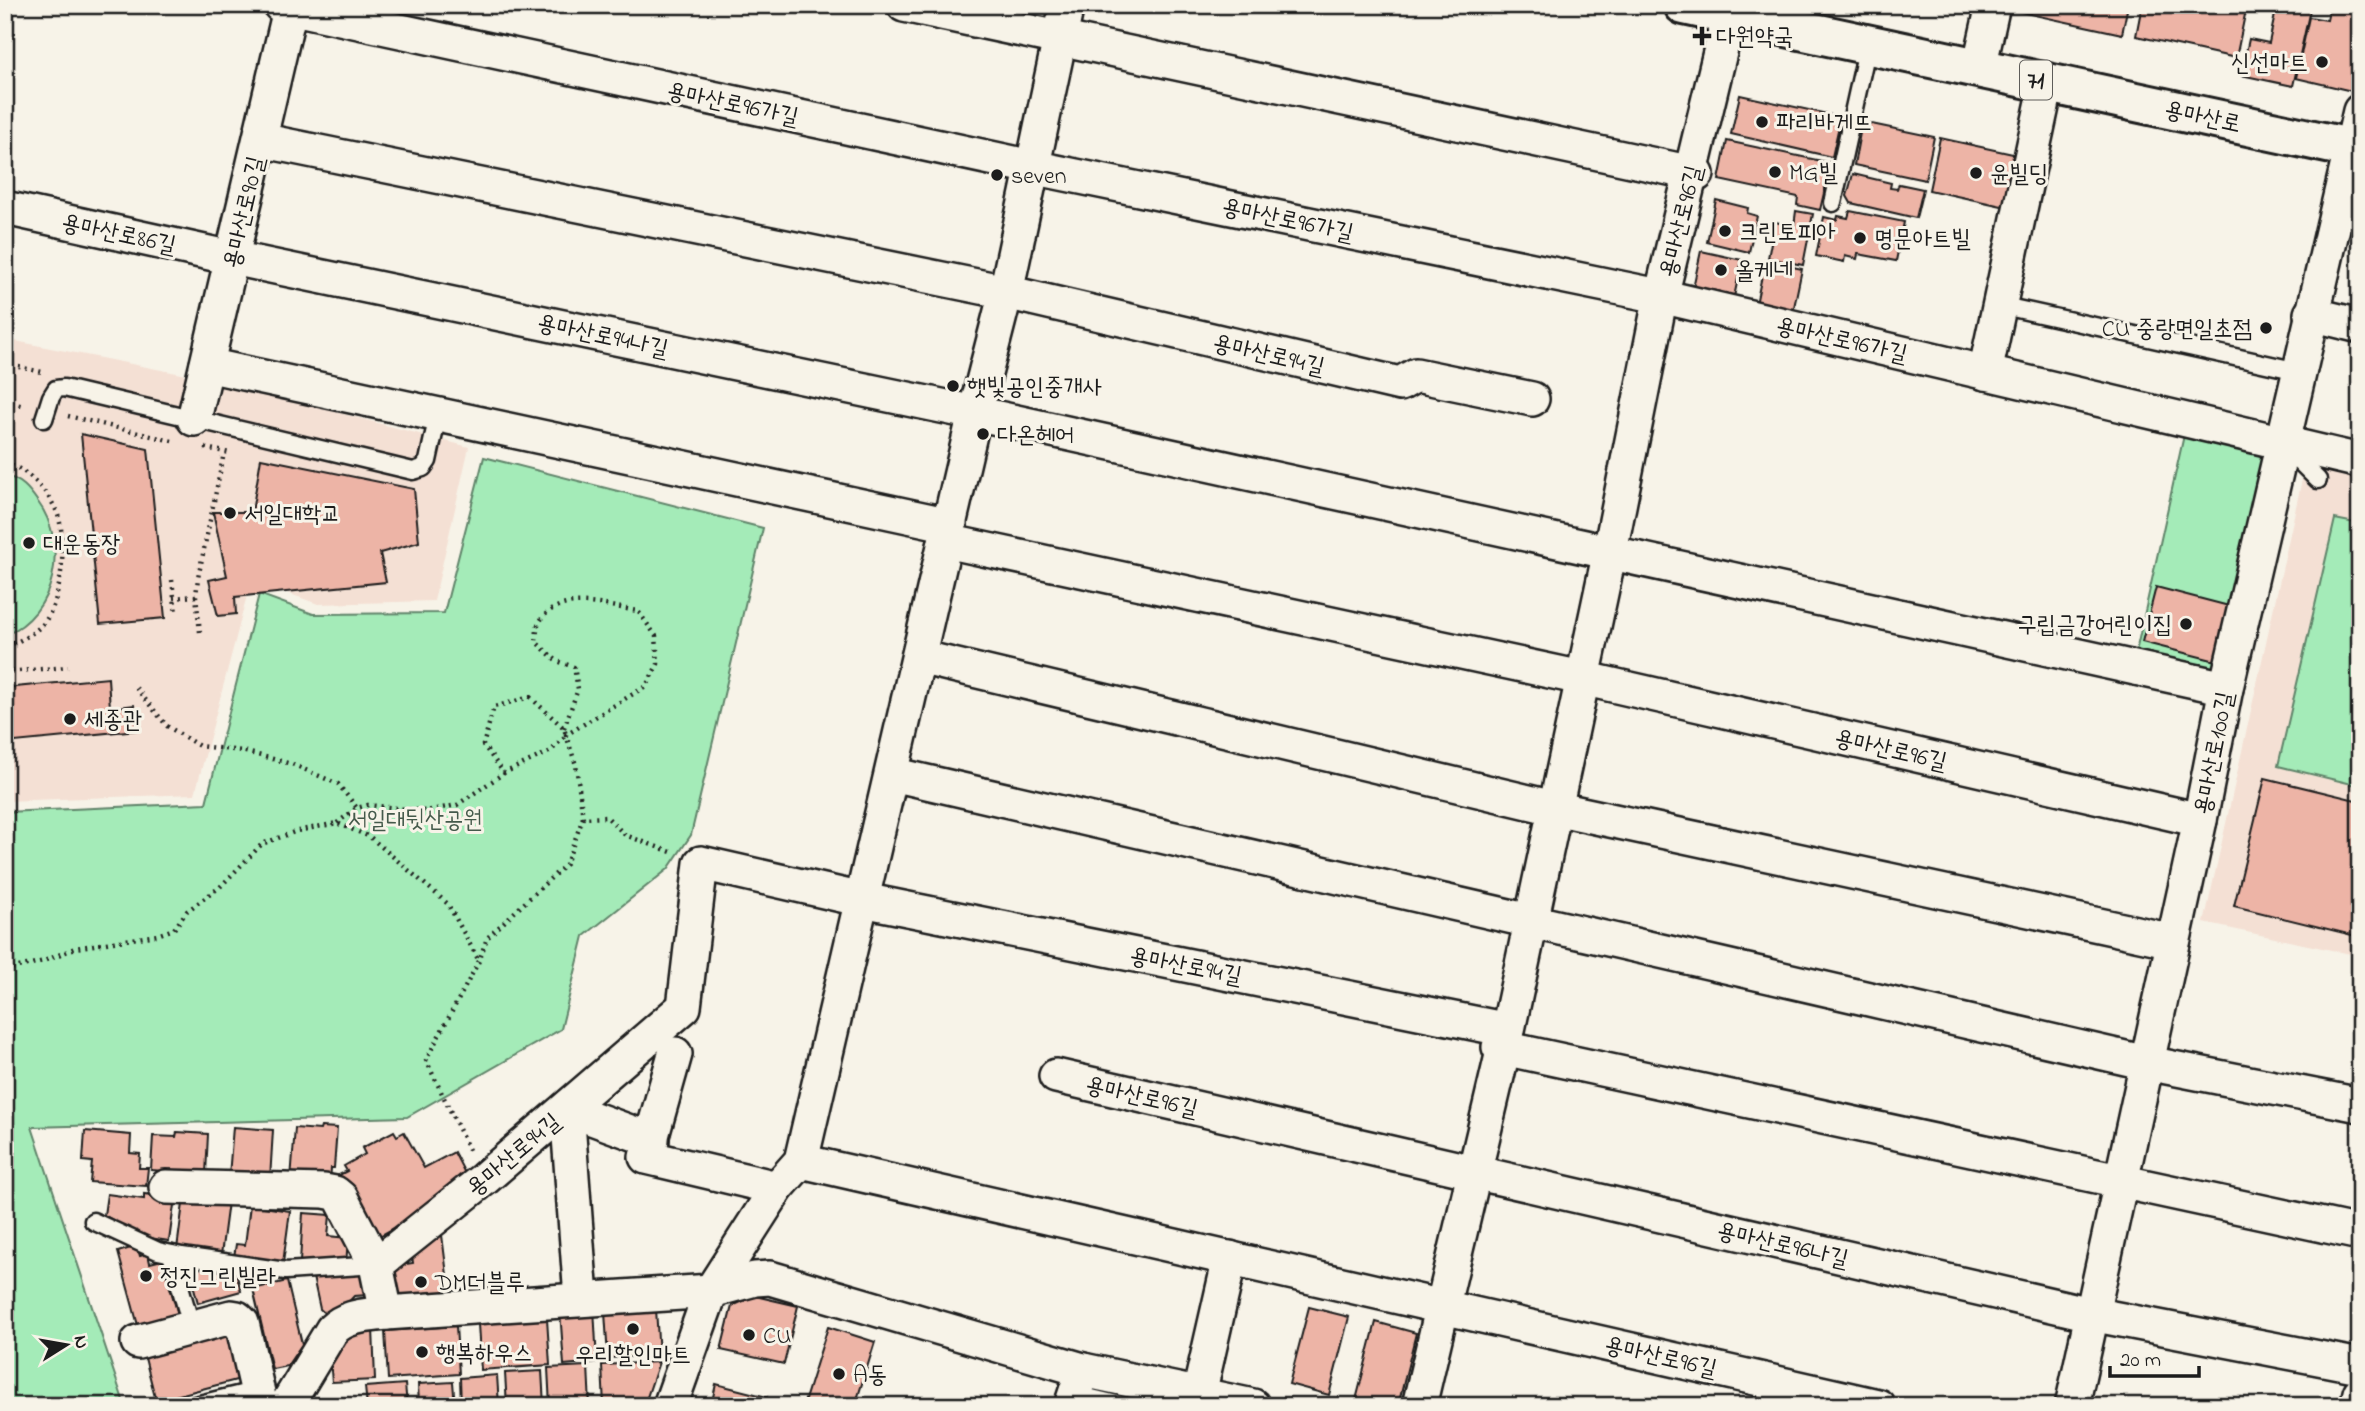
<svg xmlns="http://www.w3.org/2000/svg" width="2365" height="1411" font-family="'Indie Flower','Poor Story',sans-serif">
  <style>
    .built { fill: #f4e0d4 }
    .green { fill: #a4ebb8; stroke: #60846a; stroke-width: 2 }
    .building { fill: #edb4a6; stroke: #1c1c1c; stroke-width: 2 }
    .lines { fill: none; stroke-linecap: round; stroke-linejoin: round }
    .lane-casing { stroke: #1c1c1c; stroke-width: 21 }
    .street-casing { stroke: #1c1c1c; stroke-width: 38 }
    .primary-casing { stroke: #1c1c1c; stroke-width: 44 }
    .path { stroke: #1c1c1c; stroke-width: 4.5; stroke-dasharray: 2 5; stroke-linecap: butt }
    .lane { stroke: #f7f3e8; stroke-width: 16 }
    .street { stroke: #f7f3e8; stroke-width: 33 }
    .primary { stroke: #f7f3e8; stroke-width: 38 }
    .poi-dot { fill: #1c1c1c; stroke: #f7f3e8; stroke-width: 2.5 }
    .labels { text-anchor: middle; stroke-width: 6; stroke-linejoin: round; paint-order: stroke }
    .shield { fill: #f7f3e8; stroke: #5e5c59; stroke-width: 2 }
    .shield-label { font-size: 23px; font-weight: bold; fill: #1c1c1c }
    .poi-label { font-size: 24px; fill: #1c1c1c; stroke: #f7f3e8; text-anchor: start }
    .street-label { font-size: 24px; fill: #1c1c1c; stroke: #f7f3e8 }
    .park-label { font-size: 24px; fill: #455a4b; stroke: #f7f3e8 }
  </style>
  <rect width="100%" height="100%" fill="#f7f3e8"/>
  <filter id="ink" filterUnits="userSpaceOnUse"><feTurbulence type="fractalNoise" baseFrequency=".0143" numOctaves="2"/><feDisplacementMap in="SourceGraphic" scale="14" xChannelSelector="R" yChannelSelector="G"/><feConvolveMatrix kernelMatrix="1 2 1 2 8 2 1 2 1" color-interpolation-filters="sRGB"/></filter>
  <g filter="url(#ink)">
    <!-- built -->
    <g class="built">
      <path d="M5 339 217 381 469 447 434 601 318 604 251 580 195 794 5 801Z"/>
      <path d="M2305 466 2360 478V956L2204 923Z"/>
    </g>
    <!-- green -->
    <g class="green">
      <path d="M2184 435 2264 453 2214 679 2134 661Z"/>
      <path d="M484 457 763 528 691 835 668 869 584 936 561 1029 407 1117 32 1127 125 1406H5V812L206 803 259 594 313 614 444 613Z"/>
      <path d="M5 476C21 479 29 489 38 502 69 544 56 615 5 635Z"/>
      <path d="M2335 519 2360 524V786L2278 766Z"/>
    </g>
    <!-- building -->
    <g class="building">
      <path d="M2007 5H2128L2122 34 2007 9Z"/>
      <path d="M2142 5H2247L2236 58 2136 36Z"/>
      <path d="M2277 5H2311L2293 86 2241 75 2249 39 2269 43Z"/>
      <path d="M2330 5H2360V55L2352 91 2296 78 2309 17 2327 20Z"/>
      <path d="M1740 95 1841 117 1832 157 1731 134Z"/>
      <path d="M1862 122 1934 137 1925 180 1854 165Z"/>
      <path d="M1940 138 2022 156 2011 208 1929 190Z"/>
      <path d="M1727 141 1831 163 1820 210 1797 205 1798 197 1719 180Z"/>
      <path d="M1853 174 1891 183 1890 188 1897 189 1899 184 1923 189 1916 218 1851 203 1847 196Z"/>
      <path d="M1716 200 1748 208 1747 213 1757 216 1749 252 1707 242Z"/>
      <path d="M1796 211 1813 214 1803 265 1768 258 1775 222 1794 226Z"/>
      <path d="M1850 211 1904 222 1896 261 1858 254 1857 259 1845 256 1844 262 1816 256 1824 217 1837 220 1838 216 1848 218Z"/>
      <path d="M1701 251 1742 260 1732 306 1703 300 1694 283Z"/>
      <path d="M1765 261 1802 269 1792 317 1755 309Z"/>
      <path d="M81 434 148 449 165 618 100 624Z"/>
      <path d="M261 458 414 489 419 542 380 553 386 582 235 597 236 614 218 616 209 580 227 576 213 512H252Z"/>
      <path d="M2156 587 2229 606 2216 661 2142 642Z"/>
      <path d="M108 678 110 708 134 705 137 730 5 743V688Z"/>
      <path d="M2265 778 2360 801V937L2234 906Z"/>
      <path d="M233 1127 273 1130 270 1179 229 1176Z"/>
      <path d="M321 1127 337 1128 334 1168H331L330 1182 291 1179 295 1128 320 1130Z"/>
      <path d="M85 1131 131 1135 130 1153 140 1154 139 1168H148L146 1186 90 1182 92 1162 83 1161Z"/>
      <path d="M394 1131 397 1136 404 1132 424 1168 454 1152 471 1185 374 1239 339 1175 347 1171 344 1166 365 1154 362 1148Z"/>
      <path d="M177 1132 208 1134 206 1174 151 1170 153 1136 176 1137Z"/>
      <path d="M107 1194 144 1199V1194L175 1198 169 1241 143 1237 104 1215Z"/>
      <path d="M184 1196 228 1202 221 1255 177 1249Z"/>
      <path d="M250 1205 290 1211 283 1263 234 1257 236 1244 245 1245Z"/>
      <path d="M303 1213 330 1215 328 1236 348 1238 346 1265 300 1262Z"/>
      <path d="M442 1235 450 1299 398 1306 393 1266 413 1263 411 1249 429 1237Z"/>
      <path d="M137 1246 140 1256 148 1254 150 1263 162 1260 179 1318 139 1329 118 1252Z"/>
      <path d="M188 1265 235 1269 241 1291 198 1303Z"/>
      <path d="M367 1273 368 1295 354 1296 332 1320 320 1309 313 1277 333 1274Z"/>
      <path d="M287 1281 302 1344 287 1366 272 1369 253 1289Z"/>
      <path d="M755 1296 798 1306 784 1364 721 1350 732 1306Z"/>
      <path d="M1309 1307 1349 1317 1329 1395 1289 1384Z"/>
      <path d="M594 1308 597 1362 564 1365 560 1311Z"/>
      <path d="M656 1309 659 1355 608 1358 605 1312Z"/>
      <path d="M547 1319 550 1365 481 1370 478 1324Z"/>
      <path d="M1376 1322 1416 1333 1398 1406H1378L1356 1400Z"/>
      <path d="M456 1326 459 1374 388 1379 385 1331Z"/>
      <path d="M828 1327 875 1342 855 1406H803Z"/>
      <path d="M373 1328 375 1380 332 1382 330 1359 353 1329Z"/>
      <path d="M233 1331 244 1378 156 1401 144 1354Z"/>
      <path d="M659 1362 644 1406H604L602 1365Z"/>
      <path d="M588 1366 590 1406H550L548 1368Z"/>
      <path d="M542 1371 544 1406H507L505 1373Z"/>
      <path d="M497 1375 499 1406H461L460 1378Z"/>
      <path d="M453 1382 455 1406H419L418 1384Z"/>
      <path d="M405 1384 407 1406H367L365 1387Z"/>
      <path d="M716 1384 767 1397 765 1406H711Z"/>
    </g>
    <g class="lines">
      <!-- lane casing -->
      <g class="lane-casing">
        <g id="lane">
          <path d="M1833 203 1868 45"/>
          <path d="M1999 305 2298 371"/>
          <path d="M44 419 51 397 56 389 64 388 413 471 423 468 428 461 438 415"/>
          <path d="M2289 451 2318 480"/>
          <path d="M93 1221 158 1251 182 1256 286 1271 376 1265"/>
          <path d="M171 1254 187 1311"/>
          <path d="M1075 1394 1125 1406"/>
          <path d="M191 1406 258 1390"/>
        </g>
      </g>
      <!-- street casing -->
      <g class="street-casing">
        <g id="street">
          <path d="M280 5 1032 167 1669 298 2360 461"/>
          <path d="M904 5 1697 174"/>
          <path d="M1979 68 1993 5"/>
          <path d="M260 140 1006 292 1400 384 1416 375 1532 399"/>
          <path d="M5 208 232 258 975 413 2226 688"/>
          <path d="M2311 314 2360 326"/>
          <path d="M207 365 950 525"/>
          <path d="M1985 373 2047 83"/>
          <path d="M194 419 291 5"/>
          <path d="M946 541 1582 678 2200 820"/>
          <path d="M919 657 1554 808 2173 941"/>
          <path d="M892 774 2147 1063 2360 1105"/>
          <path d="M1499 1047 2360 1233"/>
          <path d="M675 1054 646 1157 777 1188"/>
          <path d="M1056 1076 2091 1314 2360 1366"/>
          <path d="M567 1109 581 1298"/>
          <path d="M567 1109 652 1140"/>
          <path d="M801 1161 1878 1406"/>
          <path d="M166 1187 324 1191 335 1193 341 1198 376 1265 386 1313"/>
          <path d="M376 1265 484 1179 684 1007 701 863 863 900 1508 1030"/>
          <path d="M138 1342 231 1317 237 1318 242 1323 261 1406"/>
          <path d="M1199 1394 1230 1258"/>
          <path d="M286 1406 332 1330C347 1315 366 1316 386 1313L711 1291 755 1279 770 1278 1083 1370 1253 1406"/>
          <path d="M670 1406 711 1291 777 1188 801 1161 975 413 1006 292 1067 5"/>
          <path d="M1071 1406 1083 1370"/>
          <path d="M1419 1406 1508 1030 1610 551 1659 305 1729 15"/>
          <path d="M2072 1406 2200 820 2226 688 2360 111"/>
          <path d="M2357 1406 2360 1393"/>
        </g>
      </g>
      <!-- primary casing -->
      <g class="primary-casing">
        <path id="primary" d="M1684 5 2360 150"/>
      </g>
      <!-- path -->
      <g class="path">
        <path d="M5 364 42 372"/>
        <path d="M5 401 24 406"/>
        <path d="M68 416 172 441"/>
        <path d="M205 448 230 453"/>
        <path d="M5 463C27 469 46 489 56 510 68 536 63 603 42 625 32 635 18 642 5 647"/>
        <path d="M172 580 176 613"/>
        <path d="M173 598 196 596"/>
        <path d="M200 632 196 596 198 578 224 453"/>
        <path d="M5 672 68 667"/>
        <path d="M136 688 167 726 199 746 242 751 292 764 338 784 357 808"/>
        <path d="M530 697 564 728 566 735 551 751 504 773 483 745 494 707Z"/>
        <path d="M564 728 578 689 574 667 557 661 536 642C537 636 536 626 540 621 560 590 610 607 638 611L656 636 658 664 646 686 566 735 576 765 583 818"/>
        <path d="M337 823 357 808 368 805 426 811 457 805 504 773"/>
        <path d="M5 970 44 961 75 948 157 935 174 929 187 911 220 887 262 844 297 831 337 823 370 837 448 904 479 961"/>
        <path d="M469 1150 426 1060 479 961 487 938 566 864 583 818 607 817 625 835 674 853"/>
      </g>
      <!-- lane -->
      <use href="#lane" class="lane"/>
      <!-- street -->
      <use href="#street" class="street"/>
      <!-- primary -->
      <use href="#primary" class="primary"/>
    </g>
  </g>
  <!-- markers -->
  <g class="poi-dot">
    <path d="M1698.5 25.5h7v7h7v7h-7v7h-7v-7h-7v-7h7z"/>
    <circle cx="2322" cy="62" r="7"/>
    <circle cx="1762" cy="122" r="7"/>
    <circle cx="1775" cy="172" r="7"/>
    <circle cx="1976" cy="173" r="7"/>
    <circle cx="997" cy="175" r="7"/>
    <circle cx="1725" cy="231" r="7"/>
    <circle cx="1860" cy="238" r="7"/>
    <circle cx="1721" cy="270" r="7"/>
    <circle cx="2266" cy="328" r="7"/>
    <circle cx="953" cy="386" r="7"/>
    <circle cx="983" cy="434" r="7"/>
    <circle cx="230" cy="513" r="7"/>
    <circle cx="29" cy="543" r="7"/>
    <circle cx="2186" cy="624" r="7"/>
    <circle cx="70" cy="719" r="7"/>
    <circle cx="146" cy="1276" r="7"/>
    <circle cx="421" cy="1282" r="7"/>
    <circle cx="633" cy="1329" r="7"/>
    <circle cx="749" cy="1335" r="7"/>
    <circle cx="422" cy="1352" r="7"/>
    <circle cx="839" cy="1374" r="7"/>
  </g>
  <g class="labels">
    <!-- shield labels -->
    <rect class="shield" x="2020" y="60.5" width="32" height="39" rx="5"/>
    <g class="shield-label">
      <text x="2036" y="88">71</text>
    </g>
    <!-- poi labels -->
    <g class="poi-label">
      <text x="1716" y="44">다원약국</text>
      <text x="2308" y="70" text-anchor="end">신선마트</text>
      <text x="1776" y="130">파리바게뜨</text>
      <text x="1789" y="180">MG빌</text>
      <text x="1990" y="181">윤빌딩</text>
      <text x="1011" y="183">seven</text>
      <text x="1739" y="239">크린토피아</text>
      <text x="1874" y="246">명문아트빌</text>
      <text x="1735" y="278">올케네</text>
      <text x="2252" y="336" text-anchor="end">CU 중랑면일초점</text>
      <text x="967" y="394">햇빛공인중개사</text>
      <text x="997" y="442">다온헤어</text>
      <text x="244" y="521">서일대학교</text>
      <text x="43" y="551">대운동장</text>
      <text x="2172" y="632" text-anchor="end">구립금강어린이집</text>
      <text x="84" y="727">세종관</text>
      <text x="160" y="1284">정진그린빌라</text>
      <text x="435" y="1290">DM더블루</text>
      <text x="763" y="1343">CU</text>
      <text x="436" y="1360">행복하우스</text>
      <text x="633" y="1362" text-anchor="middle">우리할인마트</text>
      <text x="853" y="1382">A동</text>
    </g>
    <!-- street labels -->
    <g class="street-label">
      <text transform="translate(733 103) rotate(12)" y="8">용마산로96가길</text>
      <text transform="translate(2203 116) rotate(12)" y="8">용마산로</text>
      <text transform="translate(243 212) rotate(-77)" y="8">용마산로90길</text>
      <text transform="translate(1288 219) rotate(12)" y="8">용마산로96가길</text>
      <text transform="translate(1680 221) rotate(-76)" y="8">용마산로96길</text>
      <text transform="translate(119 233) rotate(12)" y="8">용마산로86길</text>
      <text transform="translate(603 335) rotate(12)" y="8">용마산로94나길</text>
      <text transform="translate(1842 339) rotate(13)" y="8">용마산로96가길</text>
      <text transform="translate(1269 354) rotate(13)" y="8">용마산로94길</text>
      <text transform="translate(1891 749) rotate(13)" y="8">용마산로96길</text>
      <text transform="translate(2213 753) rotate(-79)" y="8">용마산로100길</text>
      <text transform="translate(1186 965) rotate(11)" y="8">용마산로94길</text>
      <text transform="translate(1142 1096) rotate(13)" y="8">용마산로96길</text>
      <text transform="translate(513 1154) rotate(-40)" y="8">용마산로94길</text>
      <text transform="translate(1783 1244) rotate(13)" y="8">용마산로96나길</text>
      <text transform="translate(1661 1356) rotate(13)" y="8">용마산로96길</text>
    </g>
    <!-- park labels -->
    <g class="park-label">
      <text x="415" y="827">서일대뒷산공원</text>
    </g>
  </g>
  <!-- margin -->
  <rect width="2365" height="1411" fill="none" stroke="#f7f3e8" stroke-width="28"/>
  <rect x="14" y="14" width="2337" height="1383" fill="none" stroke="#1c1c1c" stroke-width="2.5" filter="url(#ink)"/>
  <!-- north arrow -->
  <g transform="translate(66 1345) rotate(79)" stroke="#f7f3e8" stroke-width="5" paint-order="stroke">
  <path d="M0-5L12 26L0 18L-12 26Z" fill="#1c1c1c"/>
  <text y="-10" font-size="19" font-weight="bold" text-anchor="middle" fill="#1c1c1c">N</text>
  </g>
  <!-- scale -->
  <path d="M2110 1366v10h89v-10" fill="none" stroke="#1c1c1c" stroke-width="3.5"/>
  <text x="2120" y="1366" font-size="21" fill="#1c1c1c" stroke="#f7f3e8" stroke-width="5" paint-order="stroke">20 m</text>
</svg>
